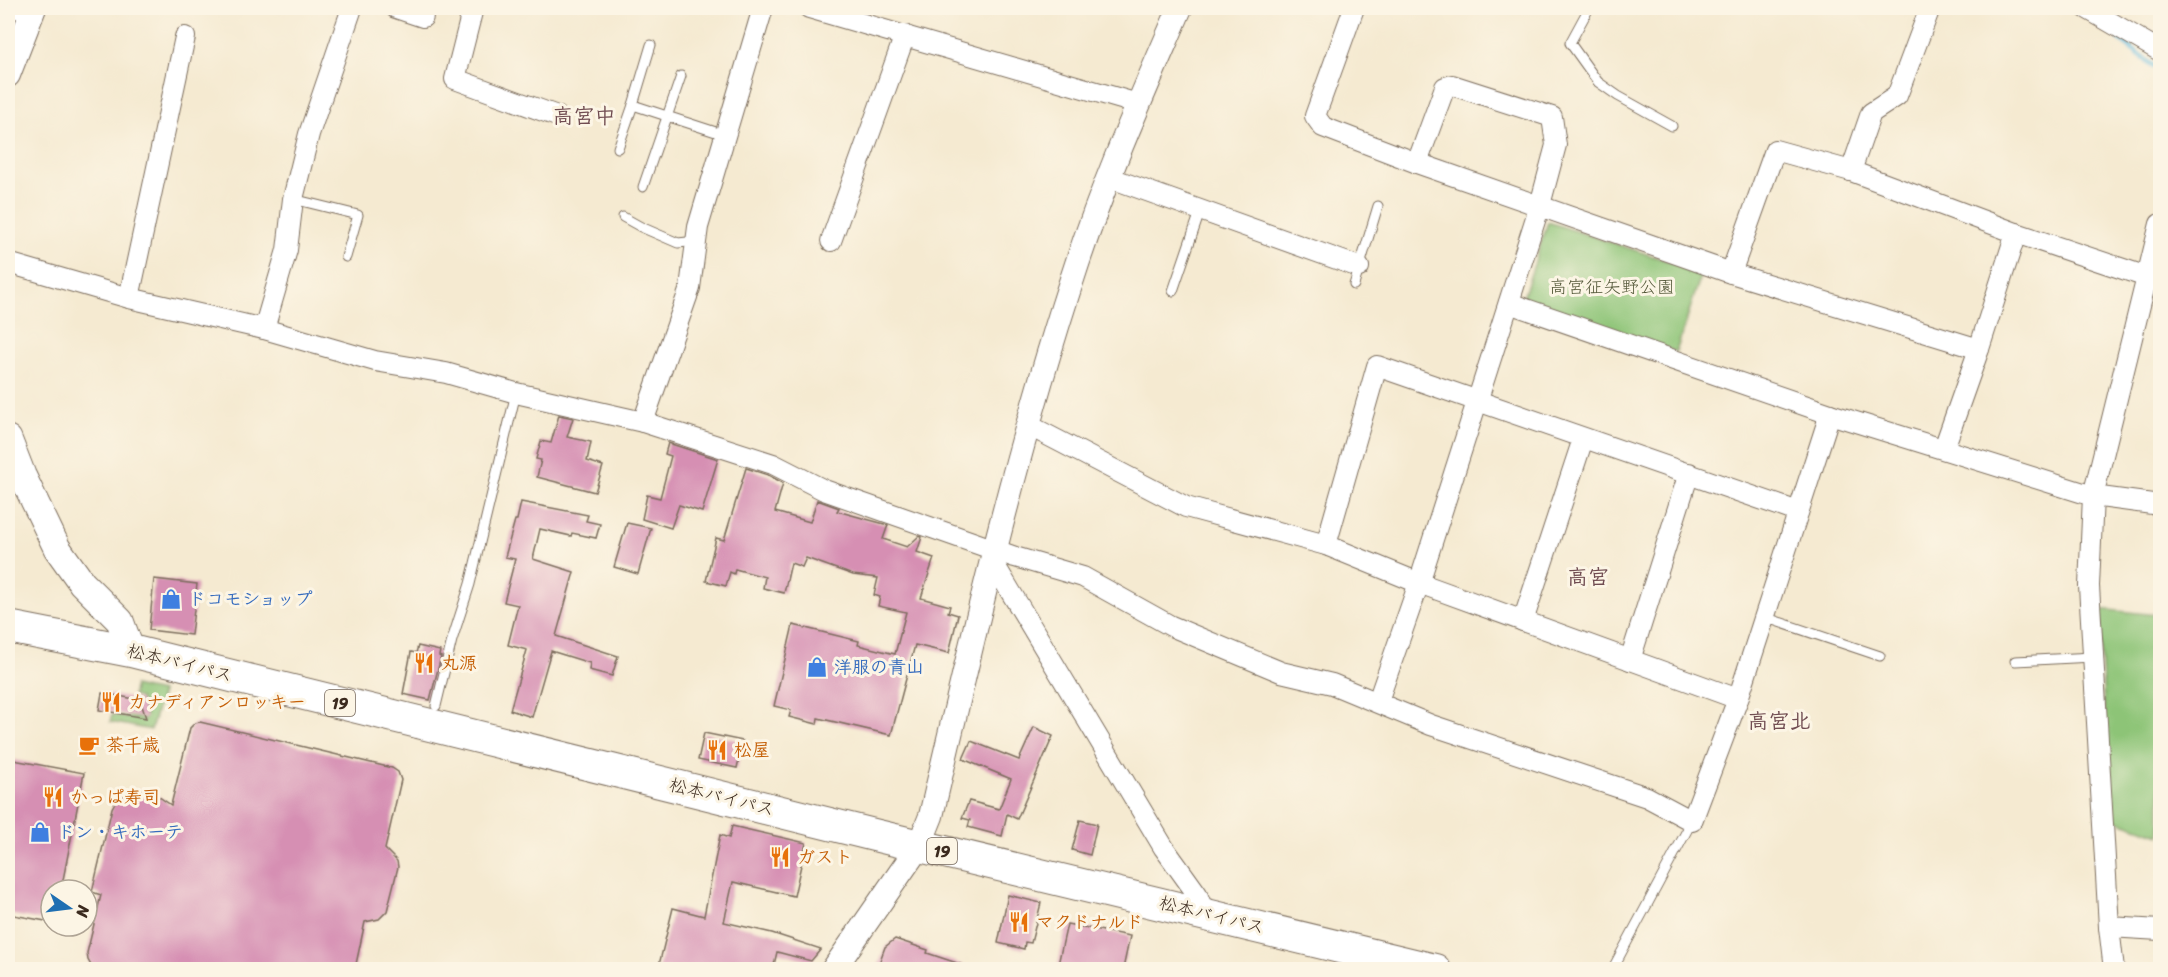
<svg xmlns="http://www.w3.org/2000/svg" width="2168" height="977" font-family="Sriracha,'Klee One',sans-serif">
  <style>
    .green { fill: #8dc477; stroke: #64774a; stroke-width: 1.5 }
    .lines { fill: none; stroke-linecap: round; stroke-linejoin: round }
    .stream { stroke: #62badf; stroke-width: 5 }
    .building { fill: #d68fb3 }
    .service-casing { stroke: #7c6d5d; stroke-width: 11 }
    .minor-casing { stroke: #7c6d5d; stroke-width: 22 }
    .tertiary-casing { stroke: #7c6d5d; stroke-width: 26 }
    .secondary-casing { stroke: #7c6d5d; stroke-width: 29 }
    .trunk-casing { stroke: #7c6d5d; stroke-width: 34 }
    .service { stroke: #fff; stroke-width: 9 }
    .minor { stroke: #fff; stroke-width: 20 }
    .tertiary { stroke: #fff; stroke-width: 24 }
    .secondary { stroke: #fff; stroke-width: 27 }
    .trunk { stroke: #fff; stroke-width: 32 }
    .labels { text-anchor: middle; stroke-width: 6; stroke-linejoin: round; paint-order: stroke }
    .shield { fill: #fcf5e5; stroke: #75675a; stroke-width: 1.5 }
    .shield-label { font-size: 16px; font-weight: bold; fill: #3b2a1e }
    .park-label { font-size: 18px; fill: #545839; stroke: #fcf5e5 }
    .shop-label { font-size: 18px; font-weight: bold; fill: #366cbe; stroke: #fcf5e5; text-anchor: start }
    .street-label { font-size: 18px; fill: #3b2a1e; stroke: #fcf5e5 }
    .food-label { font-size: 18px; font-weight: bold; fill: #c56008; stroke: #fcf5e5; text-anchor: start }
    .quarter-label { font-size: 21px; font-weight: bold; fill: #714d52; stroke: #fcf5e5 }
  </style>
  <rect width="100%" height="100%" fill="#fcf5e5"/>
  <filter id="ink" filterUnits="userSpaceOnUse"><feTurbulence type="fractalNoise" baseFrequency=".0167" numOctaves="2"/><feDisplacementMap in="SourceGraphic" scale="12" xChannelSelector="R" yChannelSelector="G"/><feConvolveMatrix kernelMatrix="1 2 1 2 8 2 1 2 1" color-interpolation-filters="sRGB"/></filter>
  <filter id="wash" filterUnits="userSpaceOnUse"><feTurbulence type="fractalNoise" baseFrequency=".008" numOctaves="4" result="noise"/><feDisplacementMap in="SourceGraphic" scale="24" xChannelSelector="R" yChannelSelector="G"/><feGaussianBlur stdDeviation="1.35" result="paint"/><feColorMatrix in="noise" values="0 0 0 0 0 0 0 0 0 0 0 0 0 0 0 0 0 1.4 0 .05"/><feComposite in="paint" operator="in"/></filter>
  <g filter="url(#wash)">
    <rect width="100%" height="100%" fill="#f5ead1"/>
    <!-- green -->
    <g class="green">
      <path d="M1548 222 1702 272 1676 352 1522 301Z"/>
      <path d="M2160 578V835L2110 818 2099 609 2157 615Z"/>
      <path d="M134 686 162 692 151 730 110 722 112 715 144 719 146 715 140 698 133 696Z"/>
    </g>
    <g class="lines">
      <!-- stream -->
      <path class="stream" d="M2119 39 2160 71"/>
    </g>
    <g id="blocks">
      <!-- building -->
      <g class="building">
        <path d="M559 415 573 418 567 437 591 442 587 461 603 466 595 492 537 477 541 460 536 459 541 441 551 443Z"/>
        <path d="M668 443 718 459 702 512 679 505 671 528 642 519 647 495 660 498 671 456 665 454Z"/>
        <path d="M746 468 768 475 783 483 775 512 810 522 817 500 839 508 837 511 888 525 883 539 907 547 919 536 922 537 917 552 934 558 921 598 950 606 948 612 958 615 949 653 915 645 891 735 818 718 817 724 789 717 791 710 774 706 793 625 859 641 858 645 895 654 906 612 878 606 880 597 874 595 878 578 853 575 806 558 802 567 791 563 784 593 763 588 765 577 735 569 734 574 730 572 726 586 706 581 716 538 724 540Z"/>
        <path d="M521 502 588 515 586 521 600 524 596 538 572 533 571 536 540 529 533 559 574 572 556 636 618 656 612 676 589 670 590 663 551 651 532 717 510 710 527 650 508 645 518 605 504 602 515 559 505 557 515 520H517Z"/>
        <path d="M627 523 651 528 638 574 614 567Z"/>
        <path d="M154 579 197 584 191 635 149 630Z"/>
        <path d="M418 646 440 651 439 656 441 657 430 700 403 694 411 652 416 653Z"/>
        <path d="M102 693 140 700 146 718 99 710Z"/>
        <path d="M200 722 392 768 398 772 401 780 385 849 397 861 398 867 387 911 379 919 365 922 355 969H93L88 960 87 953 101 895 92 892 112 808 117 799 133 789 149 790 171 805 190 728 195 723Z"/>
        <path d="M1034 727 1053 736 1017 819 1007 814 1002 836 968 827 970 820 962 818 969 801 999 809 1011 779 963 759 971 741 1019 760Z"/>
        <path d="M704 733 743 741 737 768 698 760Z"/>
        <path d="M8 759 84 773 61 890H51V922L8 914Z"/>
        <path d="M1080 820 1097 824 1090 855 1072 850Z"/>
        <path d="M732 826 806 843 794 896 733 882 724 922 772 933 821 949 811 961 777 952 773 969H658L673 908 704 916 720 835 729 838Z"/>
        <path d="M1008 895 1041 903 1031 943 1025 942 1024 949 998 943Z"/>
        <path d="M1067 924 1130 936 1123 969H1057Z"/>
        <path d="M895 939 928 950 927 953 969 967V969H877L885 947Z"/>
      </g>
    </g>
  </g>
  <g filter="url(#ink)">
    <use href="#blocks" fill-opacity="0" stroke="#7c6d5d" stroke-width="1.5"/>
    <g class="lines">
      <!-- service casing -->
      <g class="service-casing">
        <g id="service">
          <path d="M1589 8 1570 43 1598 82 1618 96 1672 126"/>
          <path d="M8 10 28 18"/>
          <path d="M633 105 651 45"/>
          <path d="M618 148 633 105 725 135"/>
          <path d="M643 187 681 76"/>
          <path d="M293 199 358 215 346 257"/>
          <path d="M623 217 641 227 678 243 697 241"/>
          <path d="M1354 285 1378 206"/>
          <path d="M1173 291 1201 209"/>
          <path d="M1764 617 1880 656"/>
          <path d="M2015 661 2093 657"/>
          <path d="M436 706 452 640 470 584 516 393"/>
          <path d="M1612 970 1692 821"/>
        </g>
      </g>
      <!-- minor casing -->
      <g class="minor-casing">
        <g id="minor">
          <path d="M396 8 423 17"/>
          <path d="M473 8 455 79 557 116"/>
          <path d="M809 8 1138 104"/>
          <path d="M1354 8 1315 116 1323 127 1417 163 1731 273 1979 349 2016 233"/>
          <path d="M2086 8 2160 51"/>
          <path d="M1851 171 1871 113 1897 96 1930 8"/>
          <path d="M1108 177 1359 267"/>
          <path d="M831 241 905 35"/>
          <path d="M8 263 129 298 264 329 375 361 446 373 516 393 643 422 773 464 824 490 1015 557 1083 577 1171 626 1281 672 1332 684 1431 725 1647 797 1692 821 1738 699 1830 414"/>
          <path d="M1731 273 1775 150 1851 171 2016 233 2147 277"/>
          <path d="M129 298 185 37"/>
          <path d="M1509 303 1830 414 2093 496 2160 505"/>
          <path d="M264 329 287 250 293 199 309 134 352 8"/>
          <path d="M643 422 690 288 698 227 763 8"/>
          <path d="M1028 425 1186 507 1326 545 1419 583 1738 699"/>
          <path d="M1944 448 1979 349"/>
          <path d="M1326 545 1377 366 1798 512"/>
          <path d="M991 559 1164 848 1197 894 1204 913"/>
          <path d="M1523 621 1583 439"/>
          <path d="M1630 660 1689 473"/>
          <path d="M1378 701 1419 583 1540 205 1556 145 1552 117 1452 85 1445 87 1417 163"/>
          <path d="M2109 927 2160 930"/>
          <path d="M2114 970 2109 927 2089 586 2093 496 2160 224"/>
        </g>
      </g>
      <!-- tertiary casing -->
      <g class="tertiary-casing">
        <g id="tertiary">
          <path d="M8 75 34 8"/>
          <path d="M833 970 919 846 931 816C974 631 1017 445 1077 264 1106 176 1144 92 1180 8"/>
        </g>
      </g>
      <!-- secondary casing -->
      <g class="secondary-casing">
        <path id="secondary" d="M8 439 22 475 57 548 82 583 120 621 131 651"/>
      </g>
      <!-- trunk casing -->
      <g class="trunk-casing">
        <path id="trunk" d="M8 627 131 651 874 835 1435 970"/>
      </g>
      <!-- service -->
      <use href="#service" class="service"/>
      <!-- minor -->
      <use href="#minor" class="minor"/>
      <!-- tertiary -->
      <use href="#tertiary" class="tertiary"/>
      <!-- secondary -->
      <use href="#secondary" class="secondary"/>
      <!-- trunk -->
      <use href="#trunk" class="trunk"/>
    </g>
  </g>
  <!-- icons -->
  <defs>
    <g id="shop-bare" transform="scale(1.62)"><path d="M-5-2.5h2.3a2.7 3.5 0 0 1 5.4 0H5L5.5 6h-11ZM-1.5-2.5h3a1.5 2.3 0 0 0-3 0Z" fill="#3f7fe0" stroke="#fcf5e5" stroke-width="2.5" paint-order="stroke"/></g>
    <g id="restaurant-bare" transform="scale(1.62)"><path d="M-5-6h1v4h1v-4h1v4h1v-4h1v5L-1.5 .5V6h-2V.5L-5-1ZM5-6V6H3V1.5H1.5Q1.5-4 5-6Z" fill="#e8710a" stroke="#fcf5e5" stroke-width="2.5" paint-order="stroke"/></g>
    <g id="cafe-bare" transform="scale(1.62)"><path d="M-5.5-4.5H6V0H3Q3 3.5 0 3.5H-2.5Q-5.5 3.5-5.5 0ZM3-3.2v2h1.7v-2ZM-6 4.5H4V6H-6Z" fill="#e8710a" stroke="#fcf5e5" stroke-width="2.5" paint-order="stroke"/></g>
  </defs>
  <g fill-rule="evenodd">
    <use href="#shop-bare" x="171" y="599"/>
    <use href="#restaurant-bare" x="424" y="663"/>
    <use href="#shop-bare" x="817" y="667"/>
    <use href="#restaurant-bare" x="111" y="702"/>
    <use href="#cafe-bare" x="89" y="745"/>
    <use href="#restaurant-bare" x="717" y="750"/>
    <use href="#restaurant-bare" x="53" y="797"/>
    <use href="#shop-bare" x="40" y="832"/>
    <use href="#restaurant-bare" x="780" y="857"/>
    <use href="#restaurant-bare" x="1019" y="922"/>
  </g>
  <g class="labels">
    <!-- shield labels -->
    <g class="shield">
      <rect x="325" y="690" width="30" height="26" rx="4.5"/>
      <rect x="927" y="838" width="30" height="26" rx="4.5"/>
    </g>
    <g class="shield-label">
      <text x="340" y="709">19</text>
      <text x="942" y="857">19</text>
    </g>
    <!-- park labels -->
    <g class="park-label">
      <text x="1612" y="293">高宮征矢野公園</text>
    </g>
    <!-- shop labels -->
    <g class="shop-label">
      <text x="188" y="605">ドコモショップ</text>
      <text x="834" y="673">洋服の青山</text>
      <text x="57" y="838">ドン・キホーテ</text>
    </g>
    <!-- street labels -->
    <g class="street-label">
      <text transform="translate(180 663) rotate(14)" y="6">松本バイパス</text>
      <text transform="translate(722 797) rotate(14)" y="6">松本バイパス</text>
      <text transform="translate(1212 915) rotate(14)" y="6">松本バイパス</text>
    </g>
    <!-- food labels -->
    <g class="food-label">
      <text x="441" y="669">丸源</text>
      <text x="128" y="708">カナディアンロッキー</text>
      <text x="106" y="751">茶千歳</text>
      <text x="734" y="756">松屋</text>
      <text x="70" y="803">かっぱ寿司</text>
      <text x="797" y="863">ガスト</text>
      <text x="1036" y="928">マクドナルド</text>
    </g>
    <!-- quarter labels -->
    <g class="quarter-label">
      <text x="584" y="123">高宮中</text>
      <text x="1588" y="584">高宮</text>
      <text x="1779" y="728">高宮北</text>
    </g>
  </g>
  <!-- margin -->
  <rect width="2168" height="977" fill="none" stroke="#fcf5e5" stroke-width="30"/>
  <!-- north arrow -->
  <g transform="translate(69 908) rotate(104)"><circle r="28" fill="#fcf5e5" stroke="#afa495" stroke-width="1.5"/>
  <path d="M0-4.5L10 22L0 15L-10 22Z" fill="#1f6fb2"/>
  <text y="-9" font-size="16" font-weight="bold" text-anchor="middle" fill="#3b2a1e">N</text>
  </g>
</svg>
